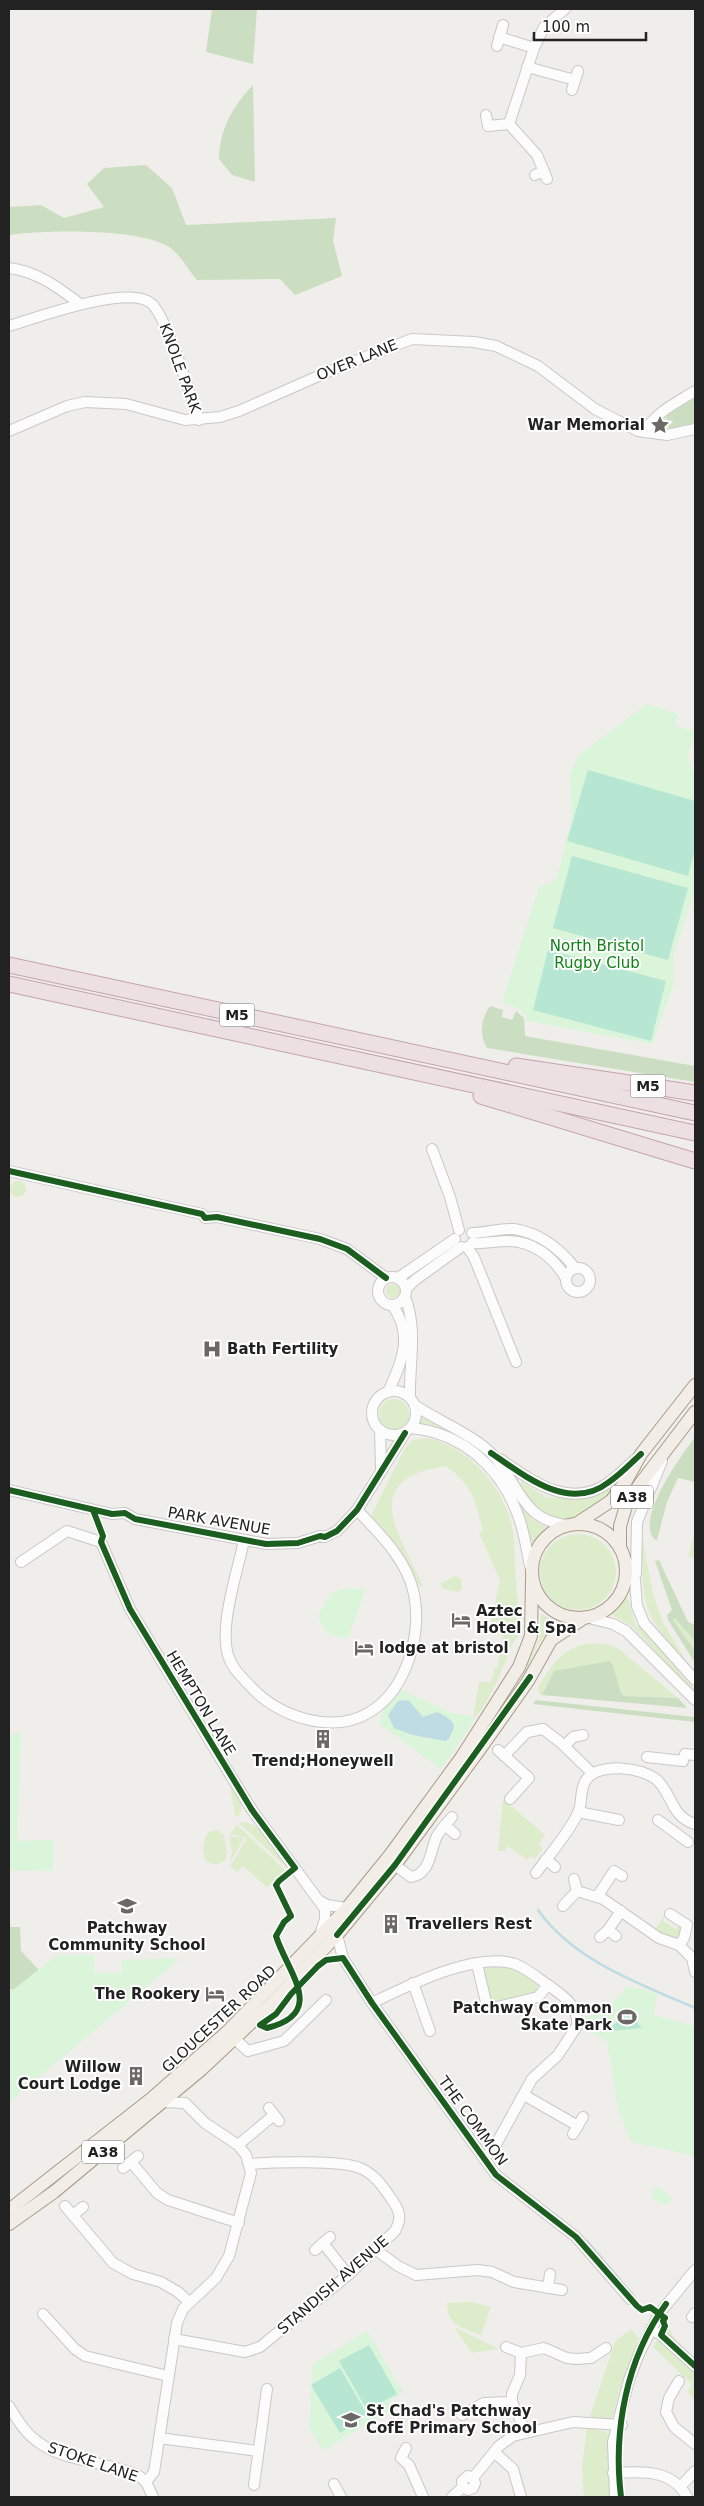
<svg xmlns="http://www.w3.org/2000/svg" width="704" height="2506" font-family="'DejaVu Sans',sans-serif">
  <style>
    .grass { fill: #ddeccb }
    .forest { fill: #cbdec1 }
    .park { fill: #daf5da }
    .pitch { fill: #b7e6d2 }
    .water { fill: #bfdbe3 }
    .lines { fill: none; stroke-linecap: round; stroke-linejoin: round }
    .stream { stroke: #bfdbe3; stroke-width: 2.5 }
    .minor-casing { stroke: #c9c8c7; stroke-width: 12 }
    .major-casing { stroke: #a79c86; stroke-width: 14 }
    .highway-casing { stroke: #c5a2ac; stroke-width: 17 }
    .minor { stroke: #fdfcfc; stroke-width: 10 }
    .major { stroke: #f3ede7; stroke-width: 12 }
    .highway { stroke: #ece0e2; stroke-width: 15 }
    .cycleway-casing { stroke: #fff; stroke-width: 9 }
    .cycleway { stroke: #1b5e20; stroke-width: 6 }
    .labels { text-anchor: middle; stroke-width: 4; stroke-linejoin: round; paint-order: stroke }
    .shield { fill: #fff; stroke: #646464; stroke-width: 1 }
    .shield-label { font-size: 14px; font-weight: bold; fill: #222 }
    .street-label { font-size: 15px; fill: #222; stroke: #fff }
    .poi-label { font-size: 15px; font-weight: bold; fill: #222; stroke: #fff; text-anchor: start }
    .park-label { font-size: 15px; fill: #0c8416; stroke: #fff }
  </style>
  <rect width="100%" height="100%" fill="#f0eeeb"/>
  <!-- grass -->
  <g class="grass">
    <path d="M669 408 666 420 671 430 655 428 654 425Z"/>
    <circle cx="18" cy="1189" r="8"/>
    <path d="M515 1233 542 1243 565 1260 561 1263 553 1256 488 1240 487 1234Z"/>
    <circle cx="393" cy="1291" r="7"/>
    <circle cx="394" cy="1414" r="15"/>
    <path d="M419 1416 444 1427 443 1430 418 1424Z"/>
    <path d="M426 1438C464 1444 500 1483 510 1519 516 1539 514 1560 516 1580 517 1599 521 1619 518 1637 509 1647 509 1652 504 1665 497 1683 488 1701 476 1717H473L479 1682H491L495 1667H498L503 1636 496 1634 497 1629 490 1627 500 1580 479 1533 483 1531C475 1500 473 1486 446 1466 358 1479 398 1532 423 1586H420L399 1547 373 1519 372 1514 405 1448 413 1440Z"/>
    <path d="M620 1480C591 1522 549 1537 520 1485L521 1481 546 1497 568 1499 594 1496Z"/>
    <path d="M515 1493 530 1517 546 1527 532 1543Z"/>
    <circle cx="578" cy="1572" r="38"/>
    <path d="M694 1535 695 1536V1558L688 1556Z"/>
    <path d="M642 1537 653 1594 662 1621 685 1659C639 1612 643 1600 642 1537Z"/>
    <path d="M456 1576 461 1579 462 1589 458 1592 443 1589 440 1583Z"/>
    <path d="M625 1598H628L636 1626 640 1627 695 1690V1694L632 1626 612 1615V1612Z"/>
    <path d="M541 1613 559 1625C541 1633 535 1651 528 1667L526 1666 539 1639Z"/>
    <path d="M675 1617 695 1641V1651L673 1620Z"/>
    <path d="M593 1643 611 1645 620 1650 678 1698 624 1696 621 1693 613 1665 554 1671 542 1695 539 1694 538 1687C555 1662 561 1647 593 1643Z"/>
    <path d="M230 1787C237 1797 248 1807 236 1818Z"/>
    <path d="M503 1799 545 1835 539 1844 543 1848 535 1859 530 1856 527 1860 508 1846 504 1851H498Z"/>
    <path d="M245 1822C263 1826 282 1852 287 1868L239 1823Z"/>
    <path d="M237 1825 286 1871 267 1887 243 1866 237 1872 230 1867 247 1838 230 1834Z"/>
    <path d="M217 1830 224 1835 227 1855 225 1861 216 1865 206 1861C202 1853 202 1839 209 1832Z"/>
    <path d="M229 1836 244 1838 229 1864 232 1853Z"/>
    <path d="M664 1916V1922L676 1929 679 1924C684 1929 681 1934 678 1940L654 1931Z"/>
    <path d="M508 1965 518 1969 539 1983 535 1993 497 2005 491 2003 483 1970 486 1967Z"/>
    <path d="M470 2302 491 2307 481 2335C461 2327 448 2327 447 2303Z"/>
    <path d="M666 2324 682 2350 695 2361V2399L687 2392 692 2384 653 2347Z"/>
    <path d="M454 2327 499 2349 472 2353Z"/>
    <path d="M631 2329 639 2338 620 2388 614 2413 611 2418 605 2421 590 2416 615 2342Z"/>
    <path d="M587 2427 607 2432 610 2437 612 2497H584L582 2468Z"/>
  </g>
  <!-- forest -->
  <g class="forest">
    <path d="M212 9H257L253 64 206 52Z"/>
    <path d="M253 85 255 182 232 175 219 159C219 130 233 106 253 85Z"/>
    <path d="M146 165 172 188 186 225 336 218 333 241 342 276 295 295 280 279 197 280C189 271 180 254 169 247 139 228 45 230 9 235V207L41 205 64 218 104 207 87 184 104 168Z"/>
    <path d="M695 392V424L671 430 668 426 666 414Z"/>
    <path d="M490 1006 503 1010 502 1017 512 1020 516 1011 524 1018 525 1036 695 1066V1082L487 1048C479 1035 481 1019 490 1006Z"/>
    <path d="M695 1437V1482L678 1478 667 1502 657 1540H655C634 1519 682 1455 695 1437Z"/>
    <path d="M659 1560 688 1622 695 1625V1641L675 1618 673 1620 695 1651V1663L668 1620 667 1615 672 1610 655 1561Z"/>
    <path d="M609 1661 613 1665 621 1693 624 1696 678 1698 687 1708 542 1695 554 1671Z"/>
    <path d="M536 1700 695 1717V1722L533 1704Z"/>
    <path d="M9 1907 10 1927H20L21 1951 39 1970 13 1990 9 1988Z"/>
  </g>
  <!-- park -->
  <g class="park">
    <path d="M647 704 678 714 675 726 694 731 688 758 695 776V891L674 954V984L652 1044 527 1021C525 1009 512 1006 502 1003L539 887 556 880 572 820 570 774 580 754Z"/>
    <path d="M349 1588 366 1589 348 1638C330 1637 324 1633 318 1615L332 1592Z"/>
    <path d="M399 1689 453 1713 476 1717 441 1769 379 1724 385 1702Z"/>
    <path d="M21 1731 17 1841 53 1840V1871L9 1870V1736Z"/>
    <path d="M57 1955H94V1973H122V1960L181 1958 9 2102V1988L13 1990Z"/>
    <path d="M628 1986 657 1994 654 2015 695 2026V2156L632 2142 619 2114 607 2041 579 2027V2019L606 2011Z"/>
    <path d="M658 2186 672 2199 667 2204H660L653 2198 652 2192Z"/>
    <path d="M367 2331 403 2392 388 2402 391 2410 323 2451 309 2427 313 2364Z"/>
  </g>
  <!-- pitch -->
  <g class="pitch">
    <path d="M588 770 695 801V849L688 876 567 841Z"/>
    <path d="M572 856 688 888 668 960 553 928Z"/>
    <path d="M548 950 666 981 651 1041 533 1010Z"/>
    <path d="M628 2012 642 2028 612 2031 610 2028Z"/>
    <path d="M369 2345 397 2394 367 2410 339 2361Z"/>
    <path d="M340 2368 368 2416 340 2433 311 2385Z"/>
  </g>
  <!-- water -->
  <path class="water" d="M403 1700 409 1701 423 1717 437 1712C442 1714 454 1720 454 1727 453 1731 450 1735 449 1739L445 1741 413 1735 394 1728 388 1715 398 1701Z"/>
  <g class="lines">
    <!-- stream -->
    <g class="stream">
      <path d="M538 1910C574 1961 640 1984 695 2008"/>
      <path d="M587 2241 620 2280"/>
    </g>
    <!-- minor casing -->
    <g class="minor-casing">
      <g id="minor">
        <path d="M499 37 534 48"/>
        <path d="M497 46 503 25"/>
        <path d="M527 67 575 80"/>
        <path d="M572 90 578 71"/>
        <path d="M486 115 488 126 509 124"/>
        <path d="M509 124 534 48 544 27 565 9"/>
        <path d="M509 124 537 155 547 179"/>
        <path d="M535 175 544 171"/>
        <path d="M9 268C36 271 58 287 80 304"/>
        <path d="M9 326C36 318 130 283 152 304 167 318 191 397 199 420"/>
        <path d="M9 431 67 406 85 402 126 404 185 420 220 417 239 411 339 367 412 339 474 342 496 346 538 366 595 409 638 431 667 435 695 429"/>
        <path d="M644 432C656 412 676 403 695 391"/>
        <path d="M432 1149 450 1197 459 1230"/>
        <path d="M9 1171 202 1214 205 1218 217 1217 320 1239 347 1249 386 1278"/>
        <path d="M472 1233C486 1233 500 1228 514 1229 540 1233 560 1249 575 1268"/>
        <path d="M472 1243C485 1244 496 1241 508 1241 533 1241 553 1257 565 1277"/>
        <path d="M467 1247 474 1257 516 1362"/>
        <circle cx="578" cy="1280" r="12"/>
        <circle cx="392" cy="1291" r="14"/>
        <path d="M398 1278 455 1239"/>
        <path d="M406 1289 415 1280 461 1247"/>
        <path d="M405 1297C418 1330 409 1363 410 1397"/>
        <circle cx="394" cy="1413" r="22"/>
        <path d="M388 1392C402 1362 414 1335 392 1305"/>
        <path d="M416 1406C440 1422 470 1433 491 1453 519 1482 521 1522 569 1525"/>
        <path d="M411 1428C464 1433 502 1469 519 1518 525 1535 527 1553 531 1570"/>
        <path d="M380 1430 381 1468"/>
        <path d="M500 1459C532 1481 570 1510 608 1483 618 1476 627 1466 637 1458"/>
        <path d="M9 1490 112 1514 125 1513 135 1519 266 1544 298 1543 320 1536 325 1537 337 1531 357 1510 405 1433"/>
        <path d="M244 1540C238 1571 219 1624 228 1655 232 1669 243 1678 252 1688 280 1717 333 1735 370 1712 407 1689 422 1634 414 1594 407 1560 380 1534 357 1510"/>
        <path d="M623 1554 635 1580 637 1606 644 1623 695 1680"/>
        <path d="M21 1562 67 1531 101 1542 130 1609 226 1768 252 1810 325 1909V1919L320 1935"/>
        <path d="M636 1574 637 1522 662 1461"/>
        <path d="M589 1618 613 1624 626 1631 695 1700"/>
        <path d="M565 1746 573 1737 583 1735"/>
        <path d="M498 1750 529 1778 510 1799"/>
        <path d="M504 1756 527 1732 543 1729 560 1742 592 1773"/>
        <path d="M647 1757 683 1761 685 1754 695 1755"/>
        <path d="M578 1812 619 1820"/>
        <path d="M658 1820 688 1842"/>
        <path d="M445 1825 455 1834"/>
        <path d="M546 1859 555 1867"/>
        <path d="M395 1865 411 1877C431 1874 430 1850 437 1836 441 1829 447 1823 452 1817"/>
        <path d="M536 1873C550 1854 568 1834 578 1813 583 1802 579 1790 586 1780 598 1762 642 1767 657 1780 673 1795 671 1817 695 1824"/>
        <path d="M574 1879 577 1891 603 1899 659 1938 679 1945 692 1958 695 1972"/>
        <path d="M597 1897 614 1871 622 1876"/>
        <path d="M320 1901 327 1905 347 1908"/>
        <path d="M563 1906 577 1891"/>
        <path d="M670 1914 687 1925 684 1938 679 1945"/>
        <path d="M608 1930 616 1936"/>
        <path d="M337 1935 343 1958 372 2003 496 2175 576 2237 630 2299"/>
        <path d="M600 1937 608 1930 621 1911"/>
        <path d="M477 1964 486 2002 493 2008 538 1997 548 1985"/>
        <path d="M413 1983 430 2031"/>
        <path d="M372 2003C407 1986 476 1951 515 1964 528 1969 540 1980 551 1987 565 1997 579 2007 577 2026L558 2055 532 2079 495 2146 484 2159"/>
        <path d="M235 2039 248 2051 284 2041 326 2000"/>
        <path d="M524 2095 578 2126"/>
        <path d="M269 2108 279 2121"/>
        <path d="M573 2134 583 2117"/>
        <path d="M238 2145 274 2115"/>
        <path d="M131 2162 157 2193 168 2200 239 2223"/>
        <path d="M123 2168 138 2156"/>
        <path d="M65 2206 113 2263 133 2274 161 2282 178 2292 189 2302"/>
        <path d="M73 2215 83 2207"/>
        <path d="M323 2243 348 2275"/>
        <path d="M315 2250 330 2237"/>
        <path d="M376 2250 398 2266 416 2275 478 2270 492 2272 514 2282 562 2290"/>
        <path d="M548 2288 550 2274"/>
        <path d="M43 2314 75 2349 85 2356 168 2376"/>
        <path d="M692 2317 695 2313"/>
        <path d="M651 2329 661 2335 695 2366"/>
        <path d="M174 2339 245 2352 260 2347 348 2275 395 2231C403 2217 399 2209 390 2197 382 2185 374 2174 360 2168 341 2160 273 2162 250 2164"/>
        <path d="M506 2347 521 2353 544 2348 567 2358 576 2359 591 2358 606 2348"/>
        <path d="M521 2353 520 2375 512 2394V2402L526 2432"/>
        <path d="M679 2381 669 2398 666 2412 674 2427 695 2444"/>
        <path d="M9 2406C17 2419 25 2433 38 2442 66 2463 108 2461 139 2476L146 2482 153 2497"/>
        <path d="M462 2415 484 2403 512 2402"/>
        <path d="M159 2438 258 2451"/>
        <path d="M406 2448 401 2458 409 2465 423 2497"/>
        <path d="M494 2452 513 2469 521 2497"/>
        <path d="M613 2473C641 2471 672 2469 687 2497"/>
        <path d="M473 2478 468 2476 462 2481 463 2487 468 2490 473 2488 475 2483 473 2478 499 2446 513 2436 573 2422 622 2425"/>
        <path d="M146 2482 154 2472 177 2323 183 2309 216 2278 229 2256 251 2173 246 2155 238 2145 205 2123 185 2103 164 2102"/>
        <path d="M334 2484 341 2497"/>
        <path d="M254 2485 267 2389"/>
        <path d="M681 2486 695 2471"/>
        <path d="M452 2497 463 2487"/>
        <path d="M615 2497 613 2442 629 2380 639 2354 659 2314 695 2270"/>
      </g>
    </g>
    <!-- major casing -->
    <g class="major-casing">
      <g id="major">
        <circle cx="579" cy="1571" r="47"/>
        <path d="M576 1524 611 1501 626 1481 641 1454 695 1385"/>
        <path d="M620 1548V1526L626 1506 640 1484 695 1412"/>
        <path d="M9 2210 151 2099 227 2032 347 1908 390 1855 461 1758 519 1667 531 1636 532 1579"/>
        <path d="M9 2224 54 2192 202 2069 271 2004 337 1935 395 1865 480 1749 528 1681 551 1640 584 1618"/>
      </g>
    </g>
    <!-- highway casing -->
    <g class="highway-casing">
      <g id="highway">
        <path d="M9 965 695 1113"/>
        <path d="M9 984 695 1133"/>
        <path d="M516 1066 695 1093"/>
        <path d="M481 1096 695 1161"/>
      </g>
    </g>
    <!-- minor -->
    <use href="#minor" class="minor"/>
    <!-- major -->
    <use href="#major" class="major"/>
    <!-- highway -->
    <use href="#highway" class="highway"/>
    <!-- cycleway casing -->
    <g class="cycleway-casing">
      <g id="cycleway">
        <path d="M9 1171 202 1214 205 1218 217 1217 320 1239 347 1249 386 1278"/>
        <path d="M491 1453C525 1476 569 1513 609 1482 621 1474 631 1463 641 1454"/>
        <path d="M9 1490 112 1514 125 1513 135 1519 266 1544 298 1543 320 1536 325 1537 337 1531 357 1510 405 1433"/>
        <path d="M93 1510 103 1536 101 1542 130 1609 252 1810 295 1868 279 1881 276 1885 291 1916 284 1922 276 1936C287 1972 328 2013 267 2028L260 2025 276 2014 291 1994 318 1966 326 1960 343 1958 372 2003 496 2175 576 2237 637 2306 642 2310 650 2307 665 2318 663 2321 665 2326 661 2335 695 2366"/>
        <path d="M337 1935 395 1865 530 1677"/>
        <path d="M621 2497C613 2431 626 2359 666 2304"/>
      </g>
    </g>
    <!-- cycleway -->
    <use href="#cycleway" class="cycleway"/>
  </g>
  <!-- icons -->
  <defs>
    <g id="sight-bare" transform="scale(1.5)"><path d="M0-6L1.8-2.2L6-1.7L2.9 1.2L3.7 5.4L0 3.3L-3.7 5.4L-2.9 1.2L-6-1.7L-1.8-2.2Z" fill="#6a6968" stroke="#fff" stroke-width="2.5" paint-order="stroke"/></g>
    <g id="hospital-bare" transform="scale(1.5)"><path d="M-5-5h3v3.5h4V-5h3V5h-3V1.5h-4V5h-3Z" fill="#6a6968" stroke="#fff" stroke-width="2.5" paint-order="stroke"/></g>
    <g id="hotel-bare" transform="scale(1.5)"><path d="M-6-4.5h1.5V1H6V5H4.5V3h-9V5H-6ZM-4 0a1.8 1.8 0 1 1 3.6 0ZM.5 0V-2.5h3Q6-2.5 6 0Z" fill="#6a6968" stroke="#fff" stroke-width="2.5" paint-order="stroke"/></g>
    <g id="building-bare" transform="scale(1.5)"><path d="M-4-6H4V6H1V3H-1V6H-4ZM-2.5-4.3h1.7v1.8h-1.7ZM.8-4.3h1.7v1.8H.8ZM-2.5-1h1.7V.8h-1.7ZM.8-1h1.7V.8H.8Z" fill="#6a6968" stroke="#fff" stroke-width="2.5" paint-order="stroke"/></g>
    <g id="school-bare" transform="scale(1.5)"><path d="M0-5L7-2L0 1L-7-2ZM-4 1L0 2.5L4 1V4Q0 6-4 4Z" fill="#6a6968" stroke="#fff" stroke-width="2.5" paint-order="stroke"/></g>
    <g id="stadium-bare" transform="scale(1.5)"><path d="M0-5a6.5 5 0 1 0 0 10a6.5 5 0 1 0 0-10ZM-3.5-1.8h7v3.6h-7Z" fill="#6a6968" stroke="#fff" stroke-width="2.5" paint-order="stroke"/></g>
  </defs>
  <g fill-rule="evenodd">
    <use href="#sight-bare" x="660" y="425"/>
    <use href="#hospital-bare" x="212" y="1349"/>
    <use href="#hotel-bare" x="461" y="1620"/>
    <use href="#hotel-bare" x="364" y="1648"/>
    <use href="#building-bare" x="323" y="1739"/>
    <use href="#school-bare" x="127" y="1906"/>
    <use href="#building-bare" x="391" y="1924"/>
    <use href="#hotel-bare" x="215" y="1994"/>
    <use href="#stadium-bare" x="627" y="2017"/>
    <use href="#building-bare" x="136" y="2076"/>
    <use href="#school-bare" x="351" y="2420"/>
  </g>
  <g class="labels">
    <!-- shield labels -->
    <g class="shield">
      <rect x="219.5" y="1003.5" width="35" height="23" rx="4"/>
      <rect x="630.5" y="1074.5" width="35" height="23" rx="4"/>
      <rect x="611" y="1485.5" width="42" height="23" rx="4"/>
      <rect x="82" y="2140.5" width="42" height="23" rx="4"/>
    </g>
    <g class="shield-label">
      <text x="237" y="1020">M5</text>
      <text x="648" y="1091">M5</text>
      <text x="632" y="1502">A38</text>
      <text x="103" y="2157">A38</text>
    </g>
    <!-- street labels -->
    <g class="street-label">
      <text transform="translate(357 360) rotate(-22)" y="5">OVER LANE</text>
      <text transform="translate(180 368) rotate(70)" y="5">KNOLE PARK</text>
      <text transform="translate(219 1521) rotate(10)" y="5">PARK AVENUE</text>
      <text transform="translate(201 1703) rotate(59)" y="5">HEMPTON LANE</text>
      <text transform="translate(219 2019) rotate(-43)" y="5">GLOUCESTER ROAD</text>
      <text transform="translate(473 2121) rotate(54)" y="5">THE COMMON</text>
      <text transform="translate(333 2285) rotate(-41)" y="5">STANDISH AVENUE</text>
      <text transform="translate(93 2462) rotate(19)" y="5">STOKE LANE</text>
    </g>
    <!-- poi labels -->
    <g class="poi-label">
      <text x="645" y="430" text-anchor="end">War Memorial</text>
      <text x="227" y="1354">Bath Fertility</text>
      <text x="476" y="1616">Aztec<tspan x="476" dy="17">Hotel &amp; Spa</tspan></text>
      <text x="379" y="1653">lodge at bristol</text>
      <text x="323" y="1766" text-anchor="middle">Trend;Honeywell</text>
      <text x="406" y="1929">Travellers Rest</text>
      <text x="127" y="1933" text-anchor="middle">Patchway<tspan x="127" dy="17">Community School</tspan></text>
      <text x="200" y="1999" text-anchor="end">The Rookery</text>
      <text x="612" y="2013" text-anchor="end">Patchway Common<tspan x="612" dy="17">Skate Park</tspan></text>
      <text x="121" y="2072" text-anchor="end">Willow<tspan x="121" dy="17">Court Lodge</tspan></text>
      <text x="366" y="2416">St Chad's Patchway<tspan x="366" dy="17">CofE Primary School</tspan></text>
    </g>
    <!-- park labels -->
    <g class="park-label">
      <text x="597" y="951">North Bristol<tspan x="597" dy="17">Rugby Club</tspan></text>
    </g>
  </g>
  <!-- border -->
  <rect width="704" height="2506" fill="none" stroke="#222222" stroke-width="20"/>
  <!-- scale -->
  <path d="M534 32v8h112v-8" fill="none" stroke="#222222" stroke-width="2.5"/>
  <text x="542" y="32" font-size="15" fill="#222222" stroke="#ffffff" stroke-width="4" paint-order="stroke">100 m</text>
</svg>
